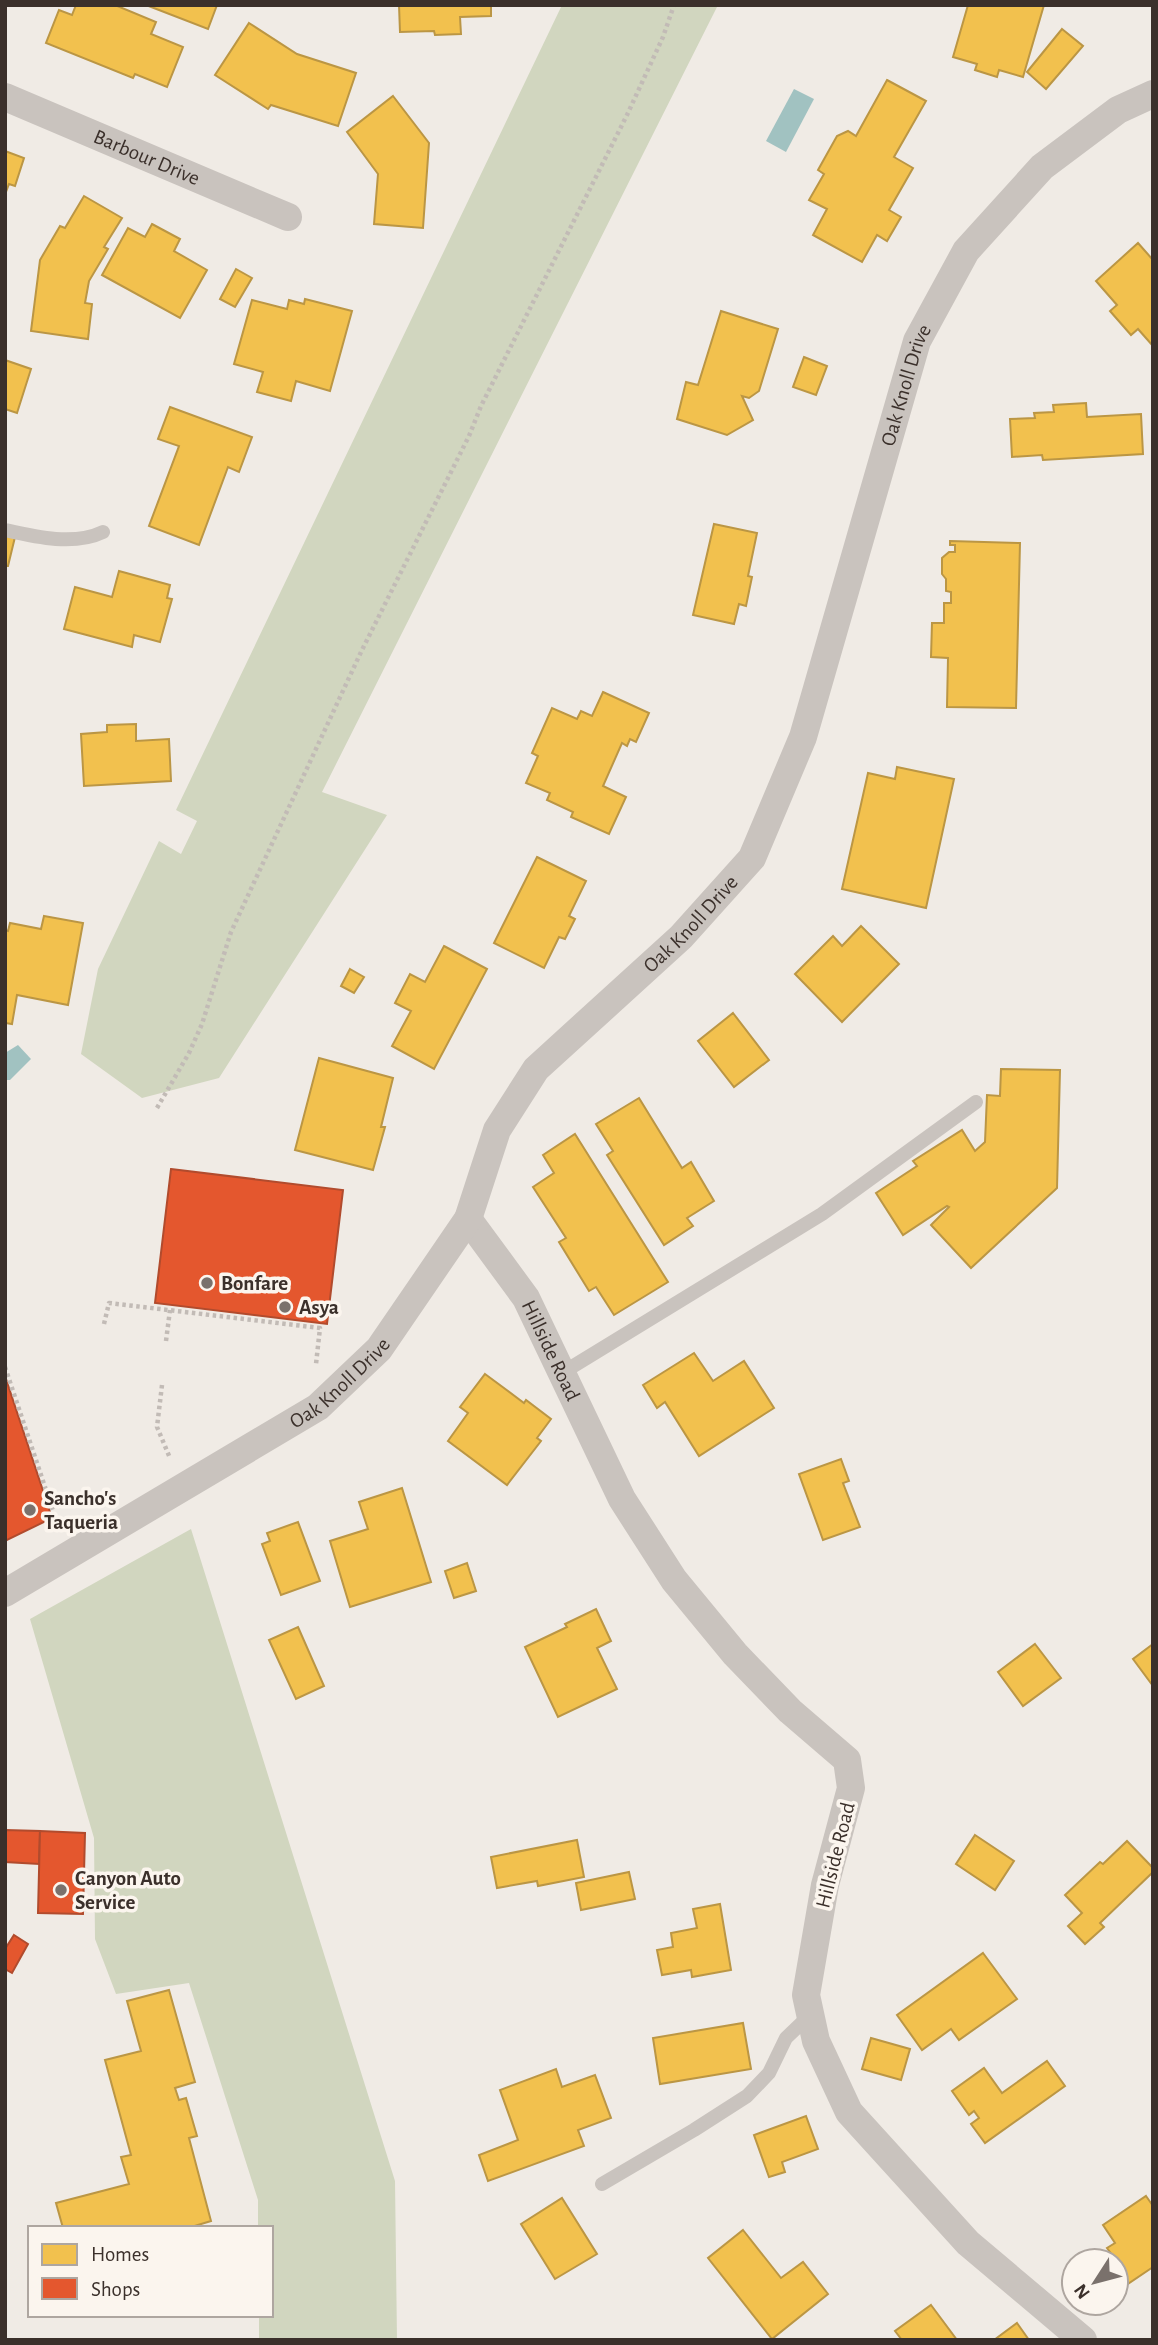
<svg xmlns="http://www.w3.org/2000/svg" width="1158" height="2345" font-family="'Alegreya Sans',sans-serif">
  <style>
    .green { fill: #d1d6bf }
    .water { fill: #a1c2c1 }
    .homes { fill: #f2c14e; stroke: #bb9644; stroke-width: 2 }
    .shops { fill: #e4572e; stroke: #b14b2d; stroke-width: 2 }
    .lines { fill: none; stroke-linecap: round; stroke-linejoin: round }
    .path { stroke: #c2bbb6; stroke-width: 4.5; stroke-dasharray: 3.5 3.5; stroke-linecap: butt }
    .service { stroke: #c9c3be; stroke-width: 14 }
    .minor { stroke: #c9c3be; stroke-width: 28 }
    .poi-dot { fill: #7a716c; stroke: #fbf5ee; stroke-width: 2.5 }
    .labels { text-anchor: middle; stroke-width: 7; stroke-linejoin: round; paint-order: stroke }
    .street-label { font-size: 21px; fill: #3b302b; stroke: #fbf5ee }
    .poi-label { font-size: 21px; font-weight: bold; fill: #3b302b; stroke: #fbf5ee; text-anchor: start }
  </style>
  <rect width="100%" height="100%" fill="#f0ebe5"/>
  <!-- green -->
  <g class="green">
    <path d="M562 5H718L322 792 387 815 219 1078 142 1098 81 1054 98 969 159 841 181 854 197 821 176 810Z"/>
    <path d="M191 1529 395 2181 397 2340H259V2315H271V2228H258V2200L189 1983 116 1994 95 1939 94 1838 30 1619Z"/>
  </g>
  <!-- water -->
  <g class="water">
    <path d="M794 89 814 99 786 152 766 141Z"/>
    <path d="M18 1045 31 1059 10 1080H5V1053Z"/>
  </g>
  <!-- homes -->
  <g class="homes">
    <path d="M76 5H115L156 22 151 34 183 47 167 87 135 74 133 78 46 43 59 10 72 15Z"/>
    <path d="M146 5H217L208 29Z"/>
    <path d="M399 5H491V16L460 17 461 34 435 35 434 31 400 32Z"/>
    <path d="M968 5H1044L1023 77 999 70 997 77 975 70 977 64 953 57Z"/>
    <path d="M249 23 297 54 356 73 338 126 271 105 268 109 215 75Z"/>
    <path d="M1062 29 1083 46 1046 89 1027 72Z"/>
    <path d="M887 80 926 101 894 157 913 168 889 210 901 217 887 241 877 235 862 262 813 235 827 209 809 200 824 174 818 170 837 136 848 131 856 136Z"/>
    <path d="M393 96 429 143 423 228 374 224 378 174 347 132Z"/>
    <path d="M5 151 24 158 15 186 9 184 6 192Z"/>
    <path d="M84 196 122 218 104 247 108 249 89 281 85 303 92 304 88 339 31 331 40 260 60 226 65 228Z"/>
    <path d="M152 224 180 239 174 251 207 270 180 318 102 275 128 228 145 237Z"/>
    <path d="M1138 243 1153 260V346L1138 329 1131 335 1110 311 1117 305 1096 281Z"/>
    <path d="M236 269 252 278 235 307 220 299Z"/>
    <path d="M305 299 352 311 330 391 296 381 291 401 257 392 263 372 234 364 252 300 287 309 289 300 304 304Z"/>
    <path d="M721 311 778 329 759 391 749 398 742 396 753 420 727 435 677 419 686 382 698 385Z"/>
    <path d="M804 357 827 366 816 395 793 387Z"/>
    <path d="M5 360 31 369 17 413 5 409Z"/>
    <path d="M1086 403 1087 417 1141 414 1143 454 1043 460 1042 455 1012 457 1010 419 1035 418 1034 413 1054 412 1053 405Z"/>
    <path d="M170 407 252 437 239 472 228 467 199 545 149 526 179 446 158 439Z"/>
    <path d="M714 524 757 533 748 576 752 577 746 606 739 604 734 624 693 615Z"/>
    <path d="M5 535 15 537 8 566H5Z"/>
    <path d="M950 541 1020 543 1016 708 947 707 948 658 931 657 932 623H944V603H951V592L946 591V579L942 574V558L949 552H955V545H950Z"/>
    <path d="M119 571 170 585 167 598 172 599 160 642 134 635 132 647 64 629 75 587 112 597Z"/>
    <path d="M603 692 649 713 636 742 630 739 627 746 622 743 603 786 626 797 609 834 571 817 573 812 547 800 550 793 526 783 538 756 532 753 552 708 577 719 581 711 592 716Z"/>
    <path d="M136 724V741L169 739 171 781 84 786 81 734 107 732V725Z"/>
    <path d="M897 767 954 779 926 908 842 889 868 773 895 779Z"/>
    <path d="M537 857 586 881 569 916 575 919 565 939 559 937 544 968 494 943Z"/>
    <path d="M44 916 83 923 68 1005 17 995 12 1024 5 1023V930L8 931 10 923 41 929Z"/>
    <path d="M861 926 899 964 842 1022 795 974 833 936 842 946Z"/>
    <path d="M444 946 487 969 434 1069 392 1046 411 1011 395 1003 410 974 425 982Z"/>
    <path d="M350 969 364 977 354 993 341 986Z"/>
    <path d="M733 1013 769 1060 734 1087 698 1041Z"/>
    <path d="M319 1058 393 1078 381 1127H385L373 1170 295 1150Z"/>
    <path d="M1001 1069 1060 1070 1057 1188 971 1268 931 1225 949 1207 947 1206 903 1235 876 1193 917 1166 913 1161 962 1130 975 1151 985 1142 987 1095 1000 1096Z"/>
    <path d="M639 1098 682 1168 691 1162 714 1201 687 1218 693 1226 664 1245 607 1155 613 1151 596 1124Z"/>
    <path d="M575 1134 668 1282 614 1315 596 1287 589 1291 559 1242 566 1238 533 1187 554 1173 543 1155Z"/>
    <path d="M694 1353 713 1381 744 1361 774 1408 699 1456 665 1402 657 1408 643 1385Z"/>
    <path d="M485 1374 524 1403 526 1400 551 1419 537 1438 541 1441 507 1485 448 1441 468 1413 460 1407Z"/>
    <path d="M841 1459 849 1481 843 1483 860 1527 823 1540 799 1474Z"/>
    <path d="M402 1488 431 1582 350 1607 330 1541 368 1529 359 1502Z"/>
    <path d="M298 1522 320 1581 281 1595 262 1544 270 1541 267 1533Z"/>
    <path d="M467 1563 476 1591 454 1598 445 1571Z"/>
    <path d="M596 1609 611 1641 597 1648 617 1689 558 1717 525 1647 567 1627 565 1624Z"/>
    <path d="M298 1627 324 1686 296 1699 269 1640Z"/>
    <path d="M1035 1644 1061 1678 1023 1706 998 1672Z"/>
    <path d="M1153 1644V1686L1133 1659Z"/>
    <path d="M975 1835 1014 1861 995 1890 956 1864Z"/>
    <path d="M577 1840 584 1877 538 1886 537 1881 497 1888 491 1857Z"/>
    <path d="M1127 1841 1153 1868V1872L1100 1923 1104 1927 1085 1944 1068 1926 1082 1913 1065 1895 1100 1862 1103 1864Z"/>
    <path d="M629 1872 635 1899 581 1910 576 1883Z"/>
    <path d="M720 1904 731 1970 692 1977 691 1970 662 1975 657 1950 673 1947 671 1933 697 1928 693 1909Z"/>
    <path d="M983 1953 1017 1999 959 2040 951 2029 922 2050 897 2015Z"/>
    <path d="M169 1990 195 2082 175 2088 179 2100 186 2098 197 2136 189 2138 211 2221 188 2228H63L56 2203 129 2184 121 2157 131 2155 105 2060 141 2051 127 2001Z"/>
    <path d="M743 2023 751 2069 660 2084 653 2038Z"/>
    <path d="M871 2038 910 2049 901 2080 862 2069Z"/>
    <path d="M1047 2061 1065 2086 985 2143 971 2124 979 2118 974 2111 969 2115 952 2091 984 2068 1002 2093Z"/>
    <path d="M556 2069 562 2087 595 2075 611 2118 578 2130 584 2146 488 2181 479 2155 518 2140 500 2090Z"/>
    <path d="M806 2116 818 2149 782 2162 785 2172 769 2177 754 2135Z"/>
    <path d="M1146 2196 1153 2206V2267L1116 2292V2261H1112L1115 2259 1107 2248 1115 2243 1103 2225Z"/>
    <path d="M562 2198 597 2254 555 2279 521 2224Z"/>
    <path d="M743 2230 781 2278 803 2262 828 2294 772 2339 708 2258Z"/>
    <path d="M1084 2303H1099L1089 2310Z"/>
    <path d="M931 2305 957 2340H902L895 2331Z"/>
    <path d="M1017 2323 1029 2340H994Z"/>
  </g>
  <!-- shops -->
  <g class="shops">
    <path d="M171 1169 343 1190 327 1324 155 1303Z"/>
    <path d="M5 1376 52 1518 5 1541Z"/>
    <path d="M5 1830 40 1831 39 1864 5 1862Z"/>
    <path d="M40 1831 85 1833 83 1914 38 1913Z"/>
    <path d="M14 1935 28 1944 12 1973 5 1969V1949Z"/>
  </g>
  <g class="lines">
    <!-- path -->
    <g class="path">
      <path d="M157 1108 189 1053 202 1024 231 932 361 652 469 436 481 406 627 115 663 37 674 5"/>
      <path d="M104 1324 109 1303 320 1328 316 1364"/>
      <path d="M166 1341 170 1310"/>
      <path d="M5 1367 56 1520"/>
      <path d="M162 1385 157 1427 170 1458"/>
    </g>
    <!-- service -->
    <g class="service">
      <path d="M5 530C36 537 74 546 103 532"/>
      <path d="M562 1373 822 1214 976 1102"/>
      <path d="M602 2184 694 2130 747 2096 769 2073 786 2038 810 2015"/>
    </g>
    <!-- minor -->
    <g class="minor">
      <path id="s1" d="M5 97 288 217"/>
      <path id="s2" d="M468 1219 526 1298 622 1499 674 1580 735 1654 790 1711 847 1760 851 1788 825 1885 806 1995 816 2041 849 2112 968 2243 1083 2340"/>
      <path id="s3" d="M5 1593 318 1407 379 1349 468 1219 497 1130 536 1069 681 937 752 858 803 737 917 341 966 251 1042 167 1118 110 1153 94"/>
    </g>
  </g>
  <!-- markers -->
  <g class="poi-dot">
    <circle cx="207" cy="1283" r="7"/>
    <circle cx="285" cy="1307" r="7"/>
    <circle cx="30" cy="1510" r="7"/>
    <circle cx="61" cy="1890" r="7"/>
  </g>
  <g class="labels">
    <!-- street labels -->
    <g class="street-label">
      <text dy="7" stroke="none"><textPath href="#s1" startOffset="154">Barbour Drive</textPath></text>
      <text dy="7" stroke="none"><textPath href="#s3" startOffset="1572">Oak Knoll Drive</textPath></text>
      <text dy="7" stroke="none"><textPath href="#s3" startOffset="984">Oak Knoll Drive</textPath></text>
      <text dy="7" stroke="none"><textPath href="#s2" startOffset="156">Hillside Road</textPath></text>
      <text dy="7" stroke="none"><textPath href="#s3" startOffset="396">Oak Knoll Drive</textPath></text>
      <text transform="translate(835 1855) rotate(-76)" y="7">Hillside Road</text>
    </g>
    <!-- poi labels -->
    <g class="poi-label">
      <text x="221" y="1290">Bonfare</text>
      <text x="299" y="1314">Asya</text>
      <text x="44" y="1505">Sancho's<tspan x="44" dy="24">Taqueria</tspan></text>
      <text x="75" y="1885">Canyon Auto<tspan x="75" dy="24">Service</tspan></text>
    </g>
  </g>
  <!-- border -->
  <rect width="1158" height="2345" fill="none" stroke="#3b302b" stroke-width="14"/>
  <!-- legend -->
  <rect x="28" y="2226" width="245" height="91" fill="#fbf5ee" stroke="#aea6a0" stroke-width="2"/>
  <rect x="42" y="2244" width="35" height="21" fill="#f2c14e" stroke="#aea6a0" stroke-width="2"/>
  <text x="91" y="2261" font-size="21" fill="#3b302b">Homes</text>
  <rect x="42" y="2278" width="35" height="21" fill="#e4572e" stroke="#aea6a0" stroke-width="2"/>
  <text x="91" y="2296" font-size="21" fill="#3b302b">Shops</text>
  <!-- north arrow -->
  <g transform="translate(1095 2282) rotate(234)"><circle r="33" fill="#fbf5ee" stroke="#aea6a0" stroke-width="2"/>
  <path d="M0-5L12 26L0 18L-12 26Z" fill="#7a716c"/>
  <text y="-10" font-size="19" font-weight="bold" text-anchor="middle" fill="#3b302b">N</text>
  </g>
</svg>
